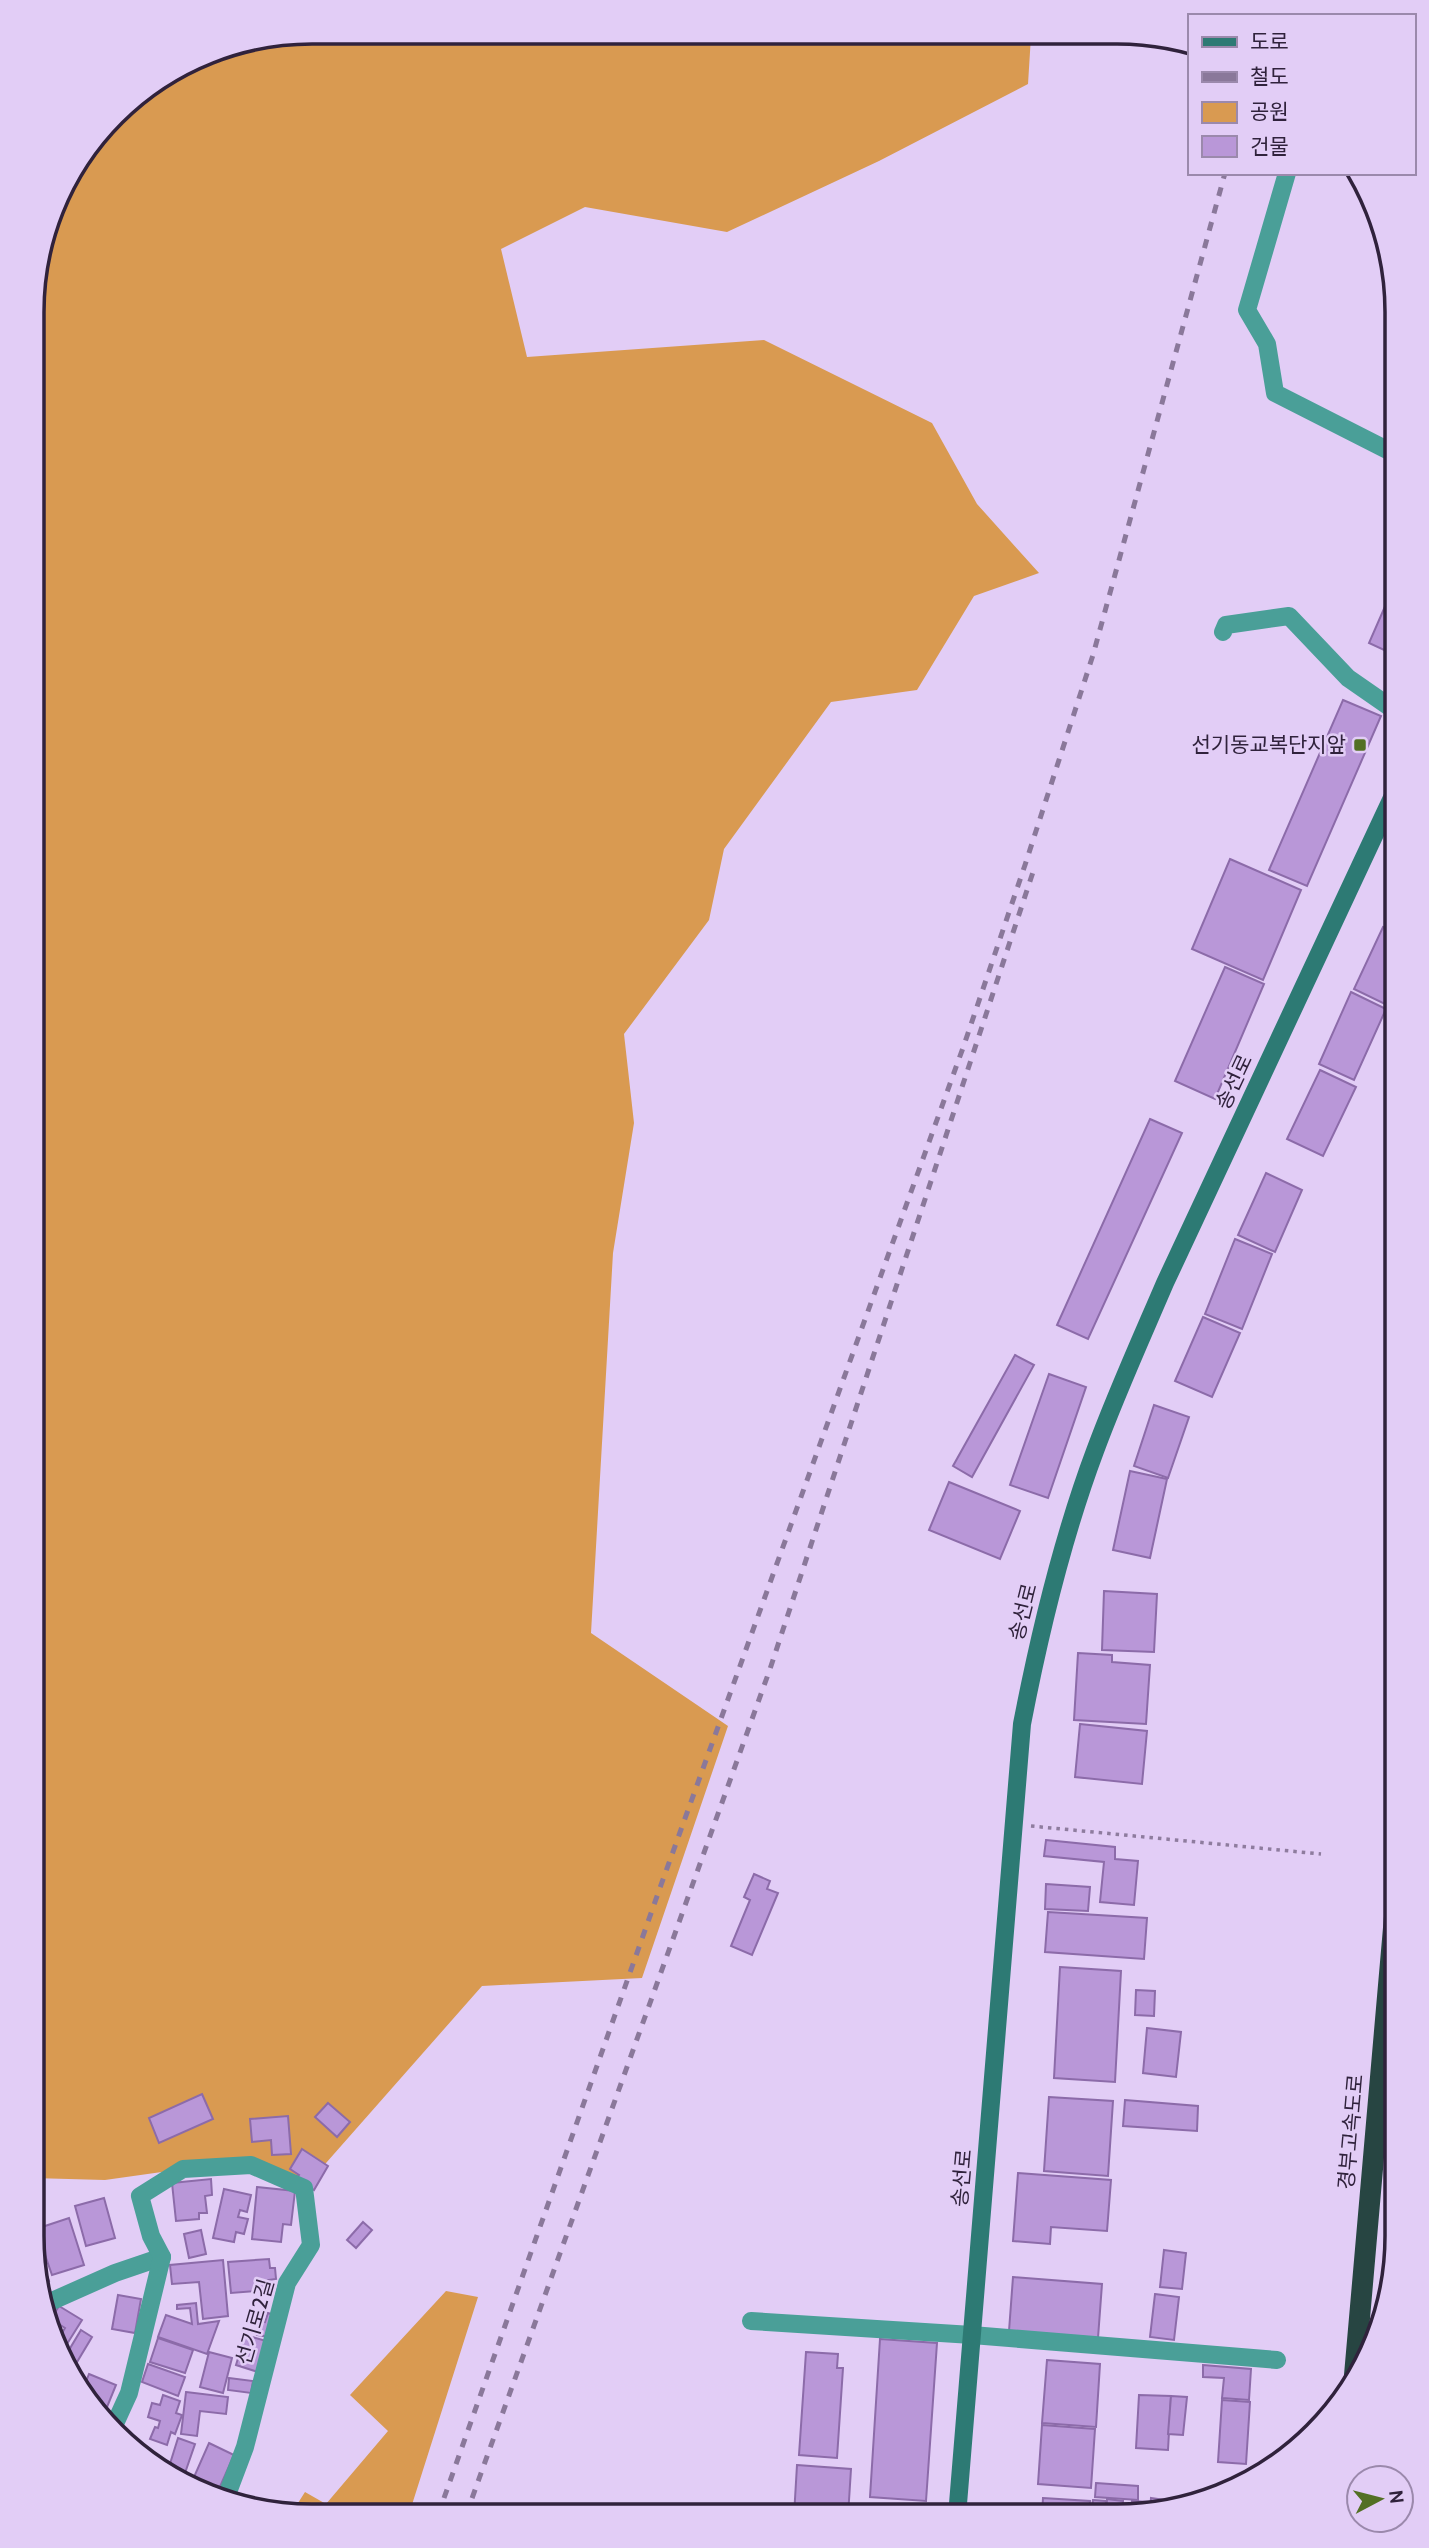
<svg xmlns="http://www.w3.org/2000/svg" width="1429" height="2548" font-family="Cabin,'Noto Sans KR',sans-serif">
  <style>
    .green { fill: #d99a51 }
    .building { fill: #b997d8; stroke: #8c6ba9; stroke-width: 2 }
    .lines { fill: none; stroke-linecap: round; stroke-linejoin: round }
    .path { stroke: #8e7c9e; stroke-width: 3.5; stroke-dasharray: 3.5 5; stroke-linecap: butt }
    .street { stroke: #4a9f98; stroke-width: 18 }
    .secondary { stroke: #2d7a74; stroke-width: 18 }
    .highway { stroke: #274542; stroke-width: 21 }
    .rail { stroke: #8a789a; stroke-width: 5; stroke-dasharray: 9 9; stroke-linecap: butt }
    .poi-dot { fill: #537024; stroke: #e2cdf6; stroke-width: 2.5 }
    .labels { text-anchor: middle; stroke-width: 5; stroke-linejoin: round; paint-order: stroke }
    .poi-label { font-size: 21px; fill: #30223c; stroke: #e2cdf6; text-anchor: end }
    .street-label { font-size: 21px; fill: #30223c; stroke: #e2cdf6 }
    .rim { fill: none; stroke: #30223c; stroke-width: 3.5 }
  </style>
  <rect width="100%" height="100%" fill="#e2cdf6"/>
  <!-- green -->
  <g class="green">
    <path d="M312 32 1031 36 1028 84 879 161 727 232 585 207 501 249 527 357 764 340 932 423 977 504 1039 573 974 596 917 690 831 702 724 849 709 920 624 1034 634 1123 613 1253 591 1633 728 1726 642 1978 482 1986 304 2188 251 2165 183 2169 105 2180 32 2178 34 276 61 188 127 101 205 53Z"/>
    <path d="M446 2291 478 2297 409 2514H291L305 2492 326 2504 388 2431 350 2395Z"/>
  </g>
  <!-- building -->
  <g class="building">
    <path d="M1397 579V656L1369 643Z"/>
    <path d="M1343 700 1381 716 1307 886 1269 870Z"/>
    <path d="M1230 859 1301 890 1263 980 1192 949Z"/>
    <path d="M1397 902V926L1388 922Z"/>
    <path d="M1383 927 1397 933V988L1389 1006 1354 989Z"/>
    <path d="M1225 967 1264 984 1215 1099 1175 1081Z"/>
    <path d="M1351 992 1386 1009 1354 1080 1319 1064Z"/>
    <path d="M1320 1070 1356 1087 1323 1156 1287 1139Z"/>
    <path d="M1150 1119 1182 1133 1088 1339 1057 1325Z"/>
    <path d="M1266 1173 1302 1190 1275 1252 1238 1235Z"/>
    <path d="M1235 1239 1272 1254 1242 1329 1205 1314Z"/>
    <path d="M1203 1317 1240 1333 1212 1397 1175 1381Z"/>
    <path d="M1015 1355 1034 1365 972 1477 953 1466Z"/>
    <path d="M1049 1374 1086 1387 1048 1498 1010 1485Z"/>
    <path d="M1154 1405 1189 1417 1168 1478 1134 1466Z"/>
    <path d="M1130 1471 1167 1479 1150 1558 1113 1550Z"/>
    <path d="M949 1482 1020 1511 1000 1559 929 1530Z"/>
    <path d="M1104 1591 1157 1594 1154 1652 1102 1650Z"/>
    <path d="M1078 1653 1112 1655V1662L1150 1665 1146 1724 1074 1720Z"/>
    <path d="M1080 1724 1147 1731 1142 1784 1075 1777Z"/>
    <path d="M1046 1840 1115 1847V1859L1138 1861 1134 1905 1100 1902 1104 1862 1044 1856Z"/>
    <path d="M754 1874 770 1881 767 1889 778 1893 752 1955 731 1946 750 1900 744 1897Z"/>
    <path d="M1046 1884 1090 1887 1088 1911 1045 1909Z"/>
    <path d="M1048 1912 1147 1918 1144 1959 1045 1952Z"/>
    <path d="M1060 1967 1121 1971 1115 2082 1054 2078Z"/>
    <path d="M1136 1990 1155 1991 1154 2016 1135 2015Z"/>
    <path d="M1147 2028 1181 2032 1176 2077 1143 2073Z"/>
    <path d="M202 2094 213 2119 159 2143 149 2118Z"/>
    <path d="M1049 2097 1113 2101 1108 2176 1044 2171Z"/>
    <path d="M1125 2100 1198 2106 1197 2131 1123 2126Z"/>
    <path d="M328 2103 350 2122 337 2137 315 2117Z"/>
    <path d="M288 2116 291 2154 272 2155 271 2140 252 2142 250 2119Z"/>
    <path d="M302 2149 328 2166 314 2190 296 2179 299 2175 290 2169Z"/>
    <path d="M1018 2173 1111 2180 1107 2231 1051 2227 1050 2244 1013 2241Z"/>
    <path d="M211 2179 212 2195 205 2196 207 2213H199V2219L176 2221 172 2183Z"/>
    <path d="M257 2187 295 2191 291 2225 283 2224 281 2242 252 2239Z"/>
    <path d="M224 2189 251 2195 247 2212 240 2210 238 2217 248 2219 244 2234 236 2232 234 2242 213 2238Z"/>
    <path d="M104 2198 115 2238 86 2246 75 2206Z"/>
    <path d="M69 2218 84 2265 52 2275 36 2229Z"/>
    <path d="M363 2222 372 2230 356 2248 347 2240Z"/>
    <path d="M201 2230 206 2254 189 2258 184 2234Z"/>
    <path d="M32 2238 49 2281 40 2286Z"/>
    <path d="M1164 2250 1186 2253 1182 2289 1160 2287Z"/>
    <path d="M269 2259 270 2268H275L276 2279 268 2280 269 2290 231 2293 228 2262Z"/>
    <path d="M223 2260 228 2316 203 2319 199 2282 172 2284 170 2265Z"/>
    <path d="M1013 2277 1102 2284 1098 2338 1009 2331Z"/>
    <path d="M1155 2294 1179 2297 1174 2340 1150 2337Z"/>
    <path d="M118 2295 141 2299 135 2333 112 2329Z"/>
    <path d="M196 2303 198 2324 219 2321 207 2354 158 2337 166 2315 192 2324 190 2308 177 2309V2305Z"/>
    <path d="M59 2306 82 2320 67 2344 58 2339 65 2328 51 2319Z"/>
    <path d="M268 2313 274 2315 269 2337 257 2335 260 2321 265 2322Z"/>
    <path d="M81 2330 92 2337 77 2362 66 2355Z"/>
    <path d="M245 2335 266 2341 258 2372 236 2365Z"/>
    <path d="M158 2338 193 2350 185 2373 150 2362Z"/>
    <path d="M880 2339 937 2343 926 2501 870 2497Z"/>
    <path d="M209 2352 232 2358 223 2393 200 2387Z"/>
    <path d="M806 2352 838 2354 837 2368H843L837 2458 799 2455Z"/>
    <path d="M1047 2360 1100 2364 1096 2427 1042 2423Z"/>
    <path d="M148 2364 185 2377 178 2396 142 2382Z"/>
    <path d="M1203 2365 1251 2369 1249 2400 1222 2398 1224 2378 1203 2377Z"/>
    <path d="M89 2374 116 2385 105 2412 93 2407 81 2394Z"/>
    <path d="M229 2378 253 2381 251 2393 228 2390Z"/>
    <path d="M186 2392 228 2397 226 2414 200 2411 197 2436 181 2434Z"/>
    <path d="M163 2395 180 2401 176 2413 182 2415 175 2434 171 2432 167 2445 150 2439 155 2427 158 2428 160 2421 148 2417 152 2403 160 2405Z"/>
    <path d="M1139 2395 1171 2396 1168 2450 1136 2448Z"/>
    <path d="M1171 2396 1187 2397 1183 2435 1168 2434Z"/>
    <path d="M1222 2400 1250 2402 1246 2464 1218 2462Z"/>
    <path d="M1042 2425 1095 2429 1091 2488 1038 2484Z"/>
    <path d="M178 2438 195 2444 185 2473 169 2467Z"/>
    <path d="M209 2443 234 2455 219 2489 194 2477Z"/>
    <path d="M128 2444 149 2453 142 2459Z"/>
    <path d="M797 2465 851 2469 848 2516H794Z"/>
    <path d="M1096 2483 1138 2486V2500L1095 2497Z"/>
    <path d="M1043 2498 1090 2501 1089 2516H1042Z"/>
    <path d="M1151 2498 1166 2500 1165 2509 1150 2511Z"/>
    <path d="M1107 2499 1123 2501 1122 2516H1106Z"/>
    <path d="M1169 2499H1178V2506L1169 2508Z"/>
    <path d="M1093 2500 1106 2501 1105 2516H1091Z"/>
    <path d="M1132 2501 1149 2502 1148 2511 1131 2514Z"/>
    <path d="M865 2506 916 2508 915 2516H865Z"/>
  </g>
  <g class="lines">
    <!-- path -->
    <path class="path" d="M1031 1826 1321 1854"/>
    <!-- street -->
    <g class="street">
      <path d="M1287 173 1247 310 1267 344 1275 393 1397 455"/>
      <path d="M1223 632 1226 625 1289 616 1348 678 1397 712"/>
      <path d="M43 2305 115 2273 162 2257"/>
      <path d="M751 2321 972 2335 1277 2360"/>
      <path d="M113 2428 129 2393 162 2257 151 2236 140 2196 183 2169 251 2165 304 2188 311 2245 287 2283 245 2447 225 2500"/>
    </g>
    <!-- secondary -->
    <path class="secondary" d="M957 2516 1022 1724C1040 1631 1062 1539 1095 1451 1116 1394 1141 1339 1165 1283L1397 787"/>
    <!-- highway -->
    <path class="highway" d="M1354 2381 1397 1888"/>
    <!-- rail -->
    <g class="rail">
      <path d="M438 2515 661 1885 964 1045 1025 865 1093 655 1225 173"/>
      <path d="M466 2515 770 1669 1033 872"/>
    </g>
  </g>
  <!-- markers -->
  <rect class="poi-dot" x="1353" y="738" width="14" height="14" rx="3.5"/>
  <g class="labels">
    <!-- poi labels -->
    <g class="poi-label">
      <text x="1346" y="752">선기동교복단지앞</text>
    </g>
    <!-- street labels -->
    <g class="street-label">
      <text transform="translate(1234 1082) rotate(-65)" y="7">송선로</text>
      <text transform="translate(1023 1612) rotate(-76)" y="7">송선로</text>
      <text transform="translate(1351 2132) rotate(-85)" y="7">경부고속도로</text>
      <text transform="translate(962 2178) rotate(-85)" y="7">송선로</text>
      <text transform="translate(255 2322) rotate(-74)" y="7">선기로2길</text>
    </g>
  </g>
  <!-- crop -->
  <path d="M0 0H1429V2548H0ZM312 44H1117A268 268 0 0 1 1385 312V2236A268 268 0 0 1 1117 2504H312A268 268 0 0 1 44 2236V312A268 268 0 0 1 312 44Z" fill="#e2cdf6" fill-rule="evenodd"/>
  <path class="rim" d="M312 44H1117A268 268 0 0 1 1385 312V2236A268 268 0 0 1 1117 2504H312A268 268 0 0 1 44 2236V312A268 268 0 0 1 312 44Z"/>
  <!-- legend -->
  <rect x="1188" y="14" width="228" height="161" fill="#e2cdf6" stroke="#9b89ac" stroke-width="2"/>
  <rect x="1202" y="37" width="35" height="10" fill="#2d7a74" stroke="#9b89ac" stroke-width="2"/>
  <text x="1250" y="49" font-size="21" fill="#30223c">도로</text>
  <rect x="1202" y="72" width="35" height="10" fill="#8a789a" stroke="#9b89ac" stroke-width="2"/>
  <text x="1250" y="84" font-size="21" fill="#30223c">철도</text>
  <rect x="1202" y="102" width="35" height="21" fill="#d99a51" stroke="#9b89ac" stroke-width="2"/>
  <text x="1250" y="119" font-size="21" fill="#30223c">공원</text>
  <rect x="1202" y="136" width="35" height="21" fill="#b997d8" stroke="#9b89ac" stroke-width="2"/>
  <text x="1250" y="154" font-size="21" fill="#30223c">건물</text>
  <!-- north arrow -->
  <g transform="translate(1380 2499) rotate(83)"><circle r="33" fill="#e2cdf6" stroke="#9b89ac" stroke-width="2"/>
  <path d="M0-5L12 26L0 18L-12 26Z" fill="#537024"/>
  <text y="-10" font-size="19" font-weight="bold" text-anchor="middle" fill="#30223c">N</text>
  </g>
</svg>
